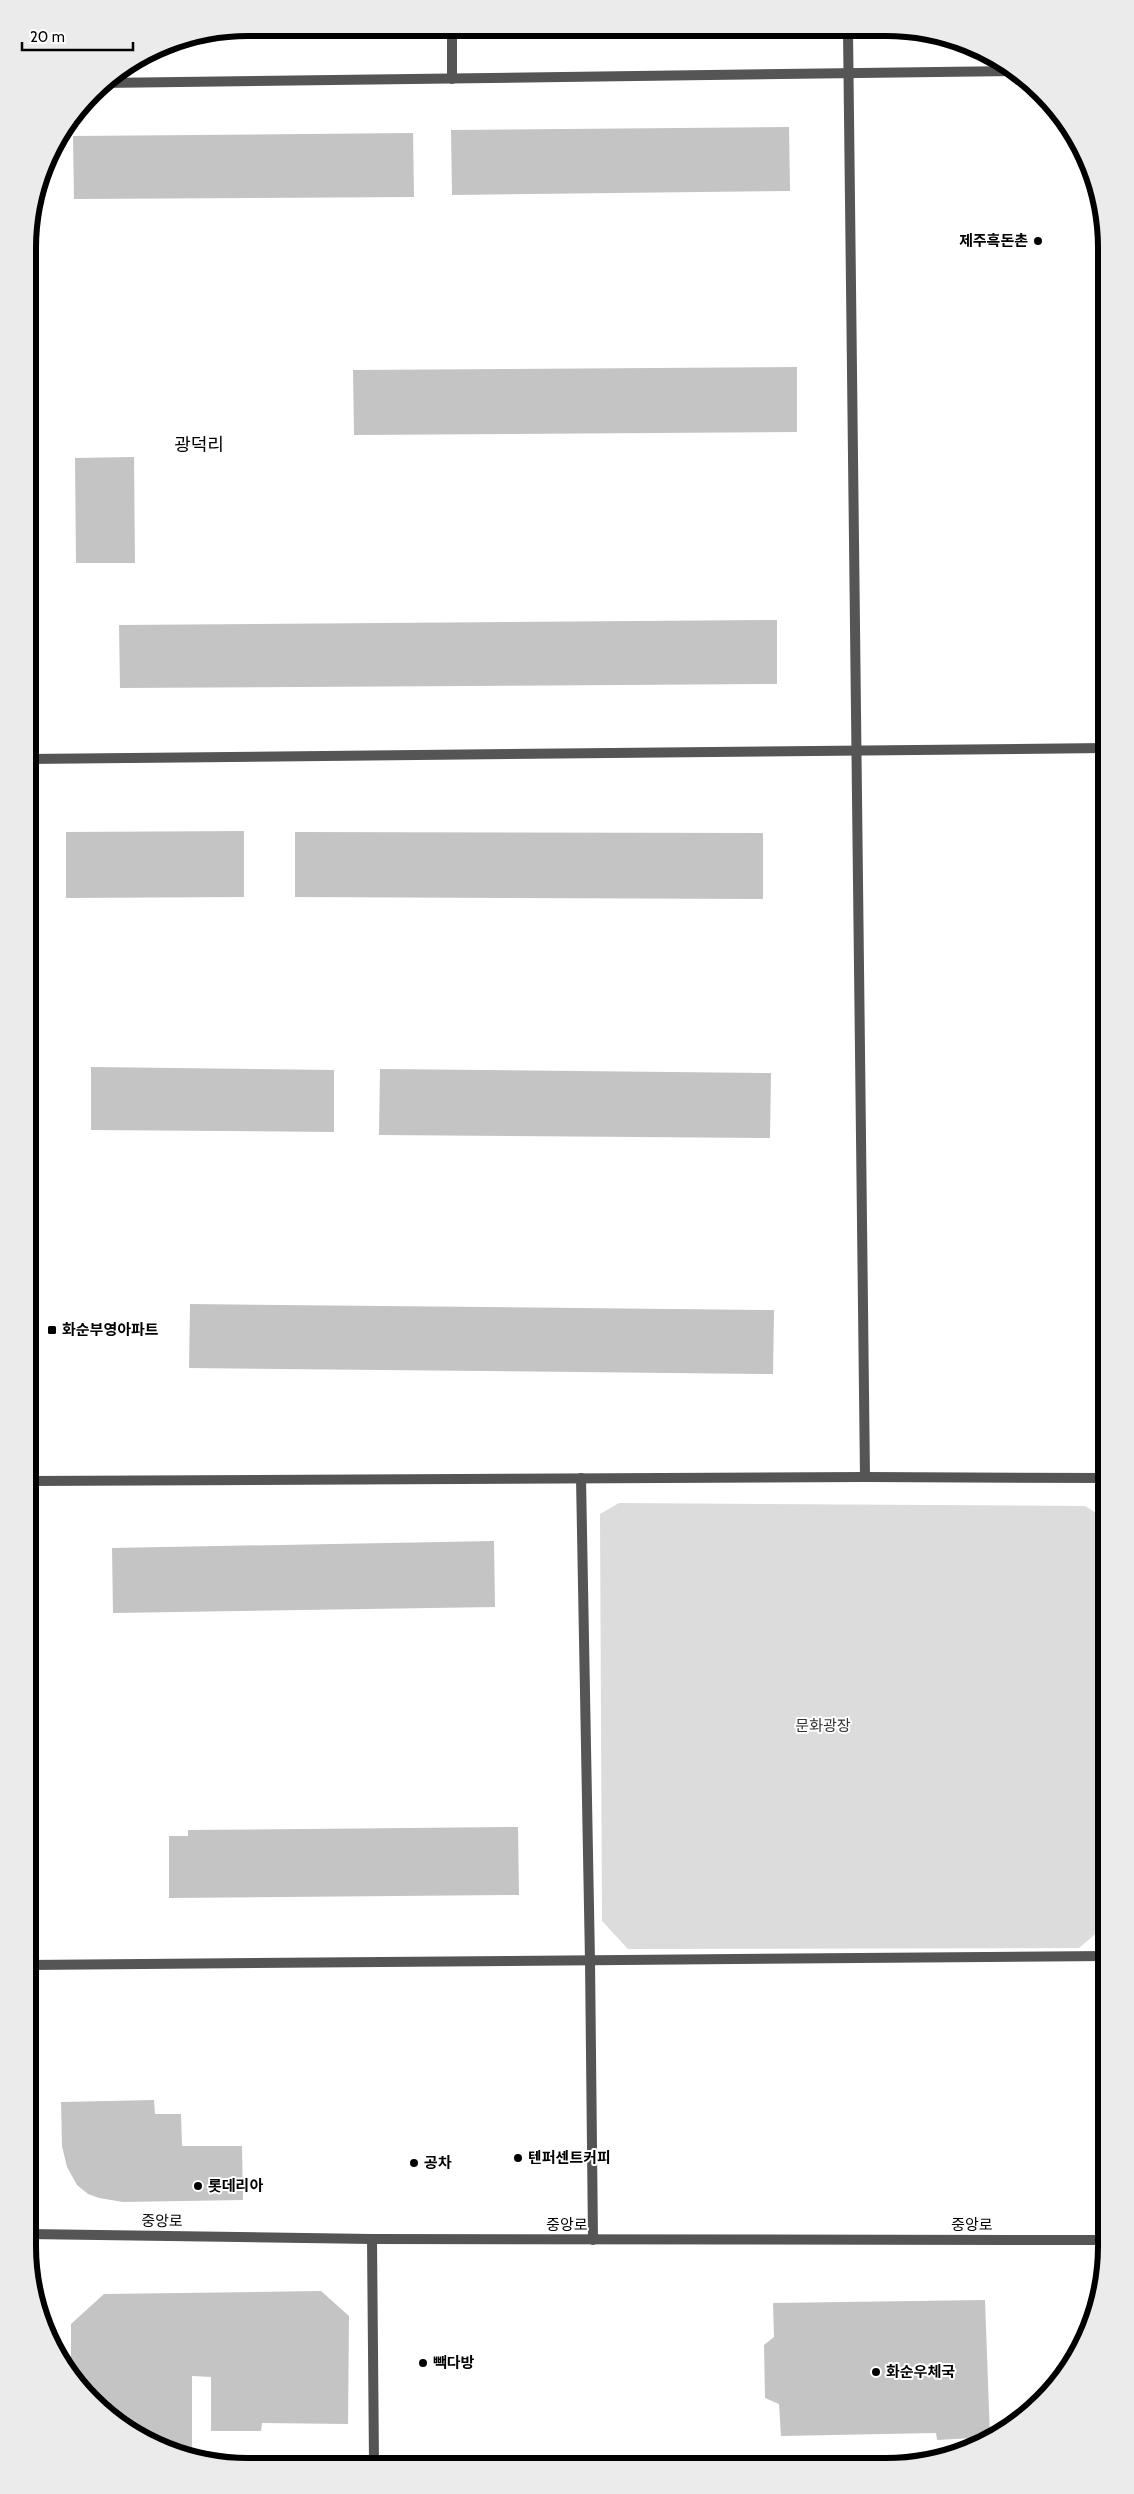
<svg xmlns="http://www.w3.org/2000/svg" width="1134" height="2494" font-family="Cabin,'Noto Sans KR',sans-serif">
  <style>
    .green { fill: #dcdcdc }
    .building { fill: #c4c4c4 }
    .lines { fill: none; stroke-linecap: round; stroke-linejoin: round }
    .service { stroke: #555; stroke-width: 10 }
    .pedestrian { stroke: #555; stroke-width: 10 }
    .minor { stroke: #555; stroke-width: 10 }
    .tertiary { stroke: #555; stroke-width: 10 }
    .poi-dot { fill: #000; stroke: #fff; stroke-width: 2 }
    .labels { text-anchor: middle; stroke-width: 4; stroke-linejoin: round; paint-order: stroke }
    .poi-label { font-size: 15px; font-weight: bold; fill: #000; stroke: #fff; text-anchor: start }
    .park-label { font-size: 15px; fill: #333; stroke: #fff }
    .street-label { font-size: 15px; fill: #000; stroke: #fff }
    .quarter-label { font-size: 18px; fill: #000; stroke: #fff }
    .rim { fill: none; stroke: #000; stroke-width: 6 }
  </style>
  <rect width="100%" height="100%" fill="#fff"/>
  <!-- green -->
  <path class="green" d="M619 1503 1085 1506 1106 1519V1925L1079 1948 628 1949 602 1921 600 1514Z"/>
  <!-- building -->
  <g class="building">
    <path d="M789 127 790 191 452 195 451 130Z"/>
    <path d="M413 133 414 197 74 199 73 136Z"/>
    <path d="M797 367V432L354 435 353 370Z"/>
    <path d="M134 457 135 563H76L75 458Z"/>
    <path d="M777 620V684L120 688 119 625Z"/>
    <path d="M244 831V897L66 898V832Z"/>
    <path d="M295 832 763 833V899L295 897Z"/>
    <path d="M91 1067 334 1070V1132L91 1130Z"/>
    <path d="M380 1069 771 1073 770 1138 379 1135Z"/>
    <path d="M190 1304 774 1310 773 1374 189 1368Z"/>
    <path d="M494 1541 495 1607 113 1613 112 1548Z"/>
    <path d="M518 1827 519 1895 169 1898V1836H188V1830Z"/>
    <path d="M154 2100 155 2114H181L182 2146H242L243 2200 123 2202 99 2198 88 2194 77 2185 67 2167 62 2146 61 2102Z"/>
    <path d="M321 2291 349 2316 348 2424 262 2423 261 2431H211V2377L192 2376V2450H168L156 2445 153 2435H138L103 2411 71 2373V2324L104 2294Z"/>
    <path d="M985 2300 990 2437 937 2440 936 2433 781 2436 779 2404 765 2398 764 2345 774 2337 773 2303Z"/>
  </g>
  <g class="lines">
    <!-- service -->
    <path class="service" d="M452 29V79"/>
    <!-- pedestrian -->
    <path class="pedestrian" d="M590 1961 593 2240"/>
    <!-- minor -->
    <g class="minor">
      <path d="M848 31 865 1477"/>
      <path d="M102 83 1015 71"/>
      <path d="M28 759 1106 748"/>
      <path d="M581 1478 590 1961"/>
      <path d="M28 1481 865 1477 1106 1478"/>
      <path d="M28 1965 1106 1956"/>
      <path d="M372 2239 374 2463"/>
    </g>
    <!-- tertiary -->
    <path class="tertiary" d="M28 2234 372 2239 1106 2240"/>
  </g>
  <!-- markers -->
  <g class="poi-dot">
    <circle cx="1038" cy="241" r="5"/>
    <rect x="47" y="1325" width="10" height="10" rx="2.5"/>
    <circle cx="518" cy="2158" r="5"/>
    <circle cx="414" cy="2163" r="5"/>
    <circle cx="198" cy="2186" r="5"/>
    <circle cx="423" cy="2363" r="5"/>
    <circle cx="876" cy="2372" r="5"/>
  </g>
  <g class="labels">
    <!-- poi labels -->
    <g class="poi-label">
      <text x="1028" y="246" text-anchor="end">제주흑돈촌</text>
      <text x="62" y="1335">화순부영아파트</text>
      <text x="528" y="2163">텐퍼센트커피</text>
      <text x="424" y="2168">공차</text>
      <text x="208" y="2191">롯데리아</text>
      <text x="433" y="2368">빽다방</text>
      <text x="886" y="2377">화순우체국</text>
    </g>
    <!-- park labels -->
    <g class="park-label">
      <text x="823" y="1731">문화광장</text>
    </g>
    <!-- street labels -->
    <g class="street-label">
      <text transform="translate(162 2221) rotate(1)" y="5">중앙로</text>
      <text x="567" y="2230">중앙로</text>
      <text x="972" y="2230">중앙로</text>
    </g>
    <!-- quarter labels -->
    <g class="quarter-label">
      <text x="199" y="451">광덕리</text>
    </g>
  </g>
  <!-- crop -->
  <path d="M0 0H1134V2494H0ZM248 36H886A212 212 0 0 1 1098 248V2246A212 212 0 0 1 886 2458H248A212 212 0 0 1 36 2246V248A212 212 0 0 1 248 36Z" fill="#ebebeb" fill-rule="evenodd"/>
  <path class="rim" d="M248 36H886A212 212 0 0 1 1098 248V2246A212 212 0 0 1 886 2458H248A212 212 0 0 1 36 2246V248A212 212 0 0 1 248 36Z"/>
  <!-- scale -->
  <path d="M22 42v8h111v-8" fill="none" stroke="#000000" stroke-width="2.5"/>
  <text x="30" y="42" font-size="15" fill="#000000" stroke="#ffffff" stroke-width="4" paint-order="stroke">20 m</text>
</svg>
